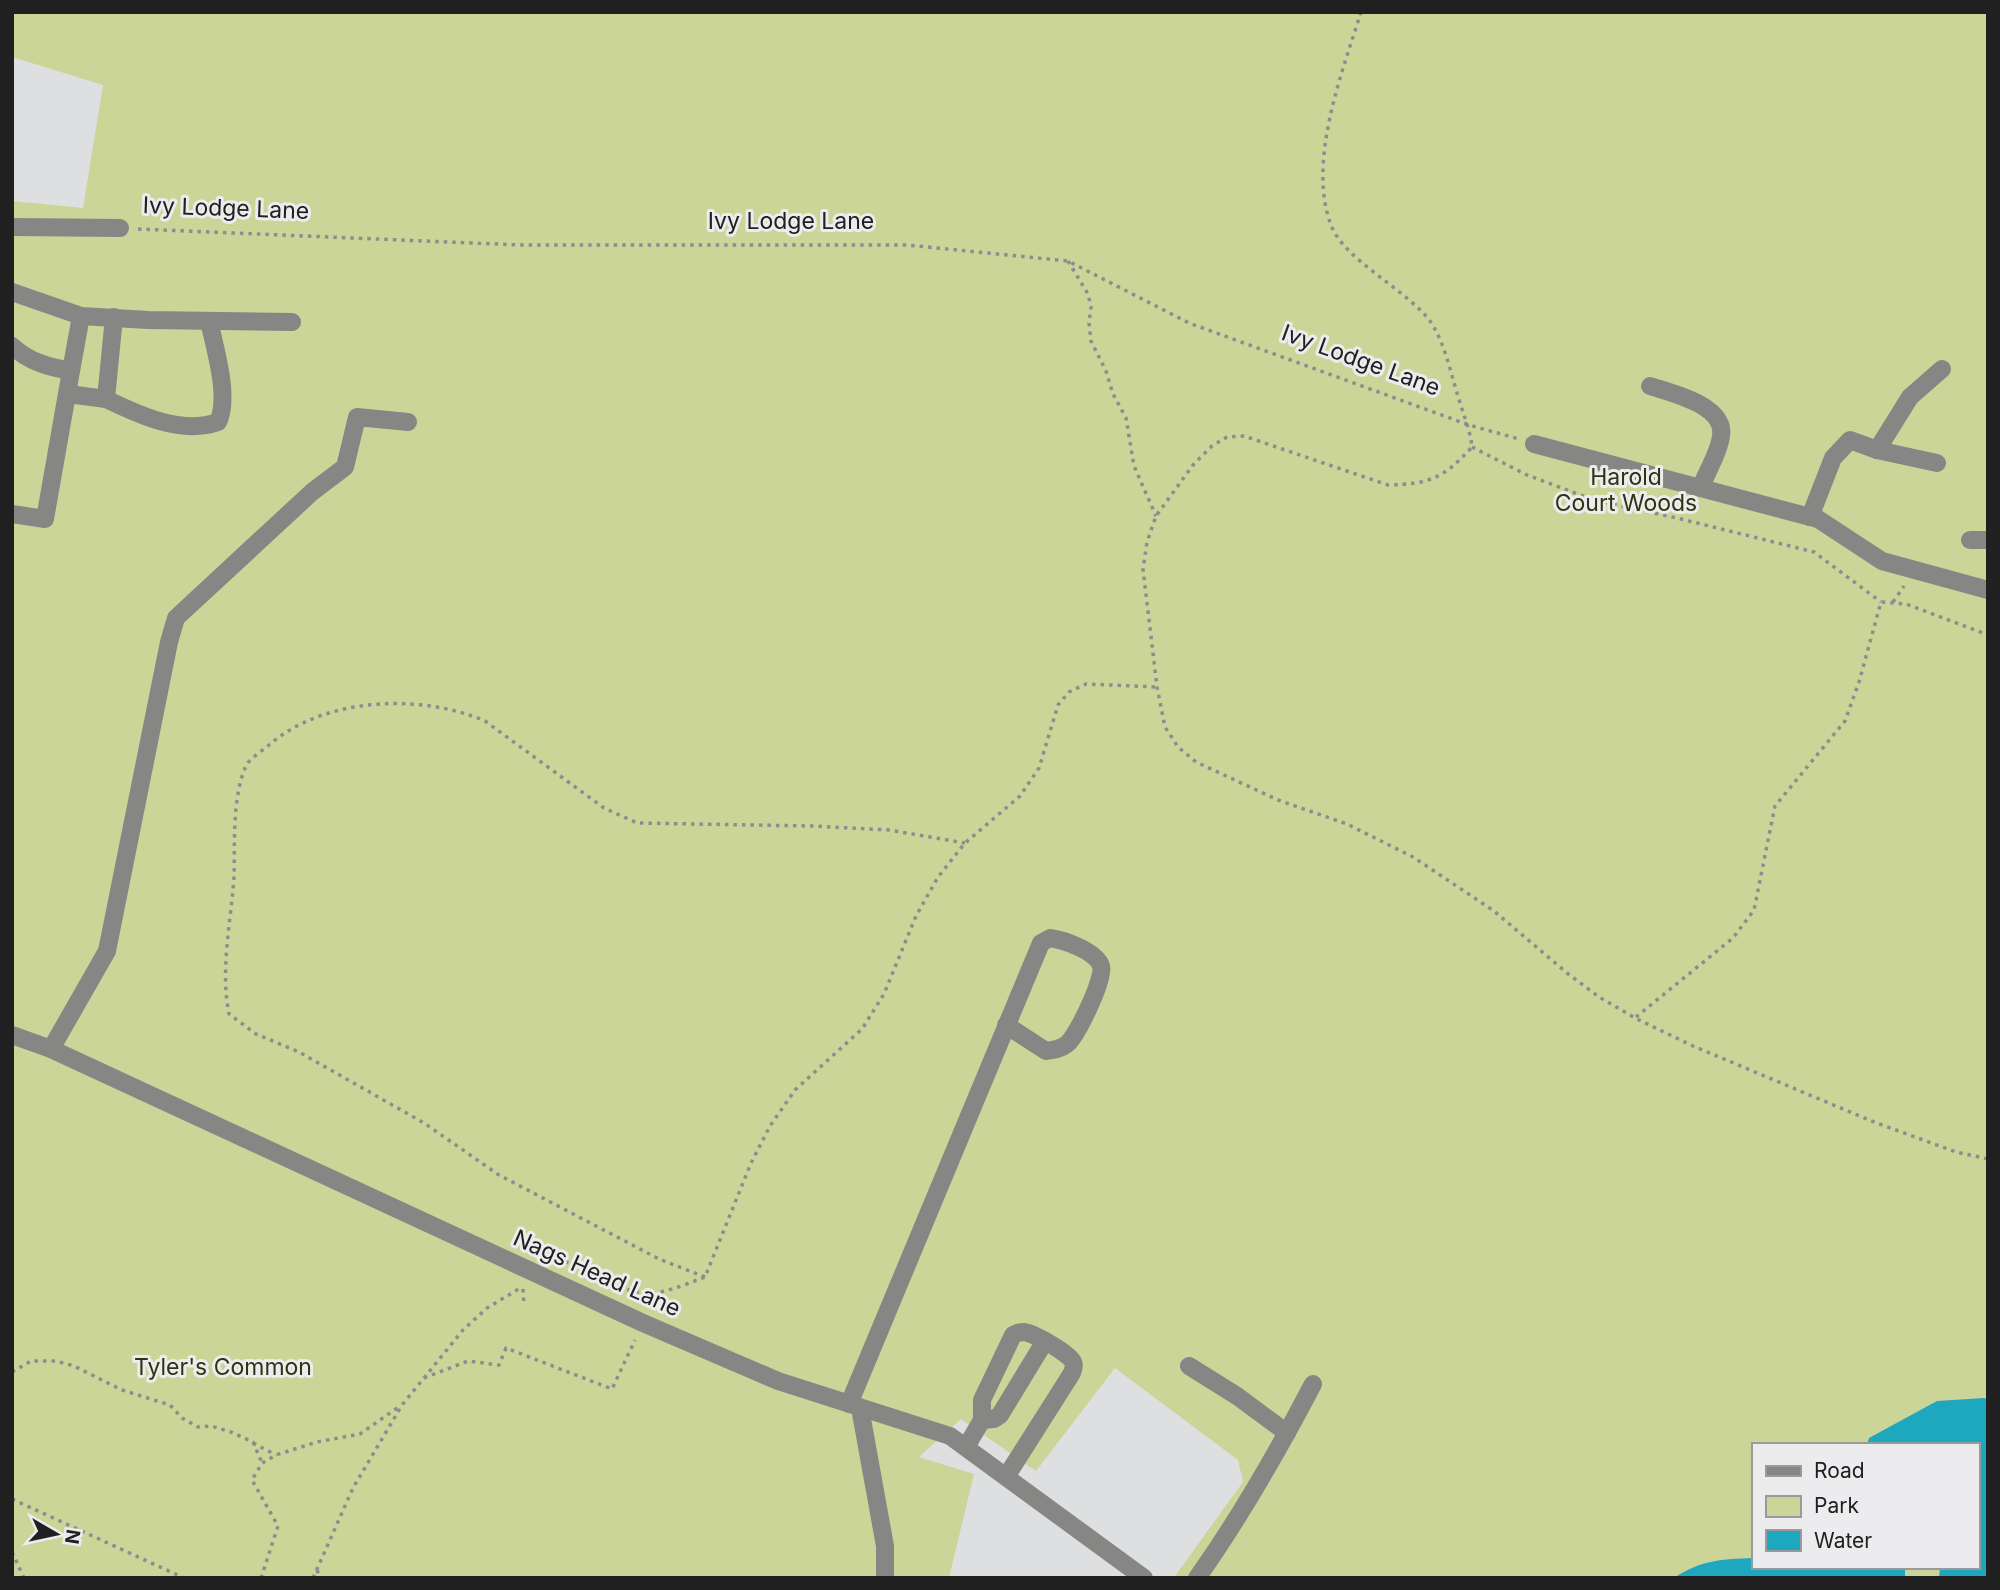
<svg xmlns="http://www.w3.org/2000/svg" width="2000" height="1590" font-family="Inter,sans-serif">
  <style>
    .green { fill: #cbd598; fill-rule: evenodd }
    .water { fill: #1ea8c0 }
    .lines { fill: none; stroke-linecap: round; stroke-linejoin: round }
    .path { stroke: #8c8d8e; stroke-width: 3.5; stroke-dasharray: 3.5 5; stroke-linecap: butt }
    .minor { stroke: #868685; stroke-width: 18 }
    .labels { text-anchor: middle; stroke-width: 6; stroke-linejoin: round; paint-order: stroke }
    .street-label { font-size: 23px; fill: #202021; stroke: #ececee }
    .park-label { font-size: 23px; fill: #30340e; stroke: #ececee }
  </style>
  <rect width="100%" height="100%" fill="#dedfe1"/>
  <!-- green -->
  <path class="green" d="M12 12H1988V1578H1178L1175 1576 1243 1482 1238 1460 1115 1368 1036 1471 961 1419 919 1457 974 1474 949 1578H12V201L83 208 103 85 12 57ZM1753 1445H1977V1567H1753Z"/>
  <!-- water -->
  <g class="water">
    <path d="M1984 1398 1988 1399V1578H1939L1940 1567H1977V1445H1867L1869 1438 1937 1401Z"/>
    <path d="M1753 1558V1567H1905V1578H1674C1701 1560 1722 1559 1753 1558Z"/>
  </g>
  <g class="lines">
    <!-- path -->
    <g class="path">
      <path d="M1361 12C1342 73 1307 162 1331 225 1344 260 1407 290 1430 321 1445 343 1450 371 1458 396 1463 414 1470 429 1472 447 1444 478 1430 484 1388 485L1244 436 1227 437 1212 446 1193 465 1156 516 1147 542 1143 569 1157 687 1165 727 1178 747 1196 762 1278 800 1347 824 1413 857 1494 911 1567 973 1599 997 1635 1018 1693 1046 1874 1122 1956 1152 1988 1159"/>
      <path d="M138 229 520 245H907L1068 261 1189 323 1469 425 1519 439"/>
      <path d="M1068 261 1088 294 1091 307 1089 323 1091 341 1106 371 1113 394 1126 418 1134 466 1156 516"/>
      <path d="M1472 447 1527 475 1594 500 1681 519 1814 552 1881 602"/>
      <path d="M1893 602 1904 586"/>
      <path d="M1636 1017 1733 938 1754 910 1775 806 1845 721 1859 682 1881 602 1906 604 1988 635"/>
      <path d="M539 1256 542 1249C567 1262 626 1297 653 1293 671 1291 689 1283 705 1277L751 1163 770 1126 795 1090 862 1029 884 994 916 916 938 877 965 843 1020 796 1039 768 1058 705 1069 692 1086 684 1157 687"/>
      <path d="M705 1277 659 1259 499 1175 424 1123 299 1052 256 1034 229 1014C220 969 231 922 234 877 235 844 232 796 246 766 250 758 262 751 269 745 324 697 420 693 485 721L604 808 637 823 812 826 889 830 965 843"/>
      <path d="M523 1289 524 1306"/>
      <path d="M12 1372 31 1361H56L74 1366 122 1390 170 1405 182 1418 198 1427 211 1426 231 1432 253 1442 262 1463"/>
      <path d="M424 1378 468 1361 499 1365 506 1348 612 1389 635 1340"/>
      <path d="M253 1443 276 1455"/>
      <path d="M12 1499 184 1578"/>
      <path d="M12 1552 24 1578"/>
      <path d="M317 1570 320 1578"/>
      <path d="M261 1578 278 1526 252 1480 262 1463 276 1455 317 1442 360 1434 400 1406"/>
      <path d="M313 1578 353 1488 402 1405 463 1330 487 1308 522 1287"/>
    </g>
    <!-- minor -->
    <g class="minor">
      <path d="M12 227 120 228"/>
      <path d="M12 292 81 316 148 320 292 322"/>
      <path d="M114 317 106 399C139 415 181 435 218 422 230 397 215 349 209 321"/>
      <path d="M12 346C29 362 49 367 71 371L45 519 12 514"/>
      <path d="M71 371 81 316"/>
      <path d="M1650 386C1671 393 1726 405 1721 436 1719 453 1707 471 1701 487"/>
      <path d="M68 394 106 399"/>
      <path d="M1534 444 1818 519 1882 561 1988 590"/>
      <path d="M1877 450 1910 397 1942 369"/>
      <path d="M1810 517 1833 458 1850 440 1877 450 1937 463"/>
      <path d="M1970 540H1988"/>
      <path d="M12 1035 51 1049 643 1323 778 1381 950 1436 1144 1578"/>
      <path d="M51 1049 107 951 169 642 176 618 312 492 345 467 357 417 408 422"/>
      <path d="M1189 1366 1237 1396 1287 1433"/>
      <path d="M849 1404 1041 943 1050 938C1064 940 1096 951 1101 966 1105 978 1077 1036 1067 1044 1061 1049 1053 1050 1046 1051L1006 1025"/>
      <path d="M860 1408 885 1546V1578"/>
      <path d="M982 1420 994 1419 1000 1415 1045 1341"/>
      <path d="M966 1447 982 1420V1400L1013 1335C1018 1333 1018 1332 1024 1332 1033 1333 1069 1353 1073 1362 1075 1366 1073 1369 1072 1373L1006 1477"/>
      <path d="M1197 1578C1241 1516 1278 1451 1313 1384"/>
    </g>
  </g>
  <g class="labels">
    <!-- street labels -->
    <g class="street-label">
      <text transform="translate(226 208) rotate(2)" y="8">Ivy Lodge Lane</text>
      <text x="791" y="229">Ivy Lodge Lane</text>
      <text transform="translate(1361 360) rotate(20)" y="8">Ivy Lodge Lane</text>
      <text transform="translate(597 1273) rotate(24)" y="8">Nags Head Lane</text>
    </g>
    <!-- park labels -->
    <g class="park-label">
      <text x="1626" y="485">Harold<tspan x="1626" dy="26">Court Woods</tspan></text>
      <text x="223" y="1375">Tyler's Common</text>
    </g>
  </g>
  <!-- border -->
  <rect width="2000" height="1590" fill="none" stroke="#202021" stroke-width="28"/>
  <!-- legend -->
  <rect x="1752" y="1443" width="228" height="126" fill="#ececee" stroke="#9a9a9c" stroke-width="2"/>
  <rect x="1766" y="1466" width="35" height="10" fill="#868685" stroke="#9a9a9c" stroke-width="2"/>
  <text x="1814" y="1478" font-size="21" fill="#202021">Road</text>
  <rect x="1766" y="1496" width="35" height="21" fill="#cbd598" stroke="#9a9a9c" stroke-width="2"/>
  <text x="1814" y="1513" font-size="21" fill="#202021">Park</text>
  <rect x="1766" y="1530" width="35" height="21" fill="#1ea8c0" stroke="#9a9a9c" stroke-width="2"/>
  <text x="1814" y="1548" font-size="21" fill="#202021">Water</text>
  <!-- north arrow -->
  <g transform="translate(56 1534) rotate(99)" stroke="#ececee" stroke-width="5" paint-order="stroke">
  <path d="M0-5L12 26L0 18L-12 26Z" fill="#202021"/>
  <text y="-10" font-size="19" font-weight="bold" text-anchor="middle" fill="#202021">N</text>
  </g>
</svg>
